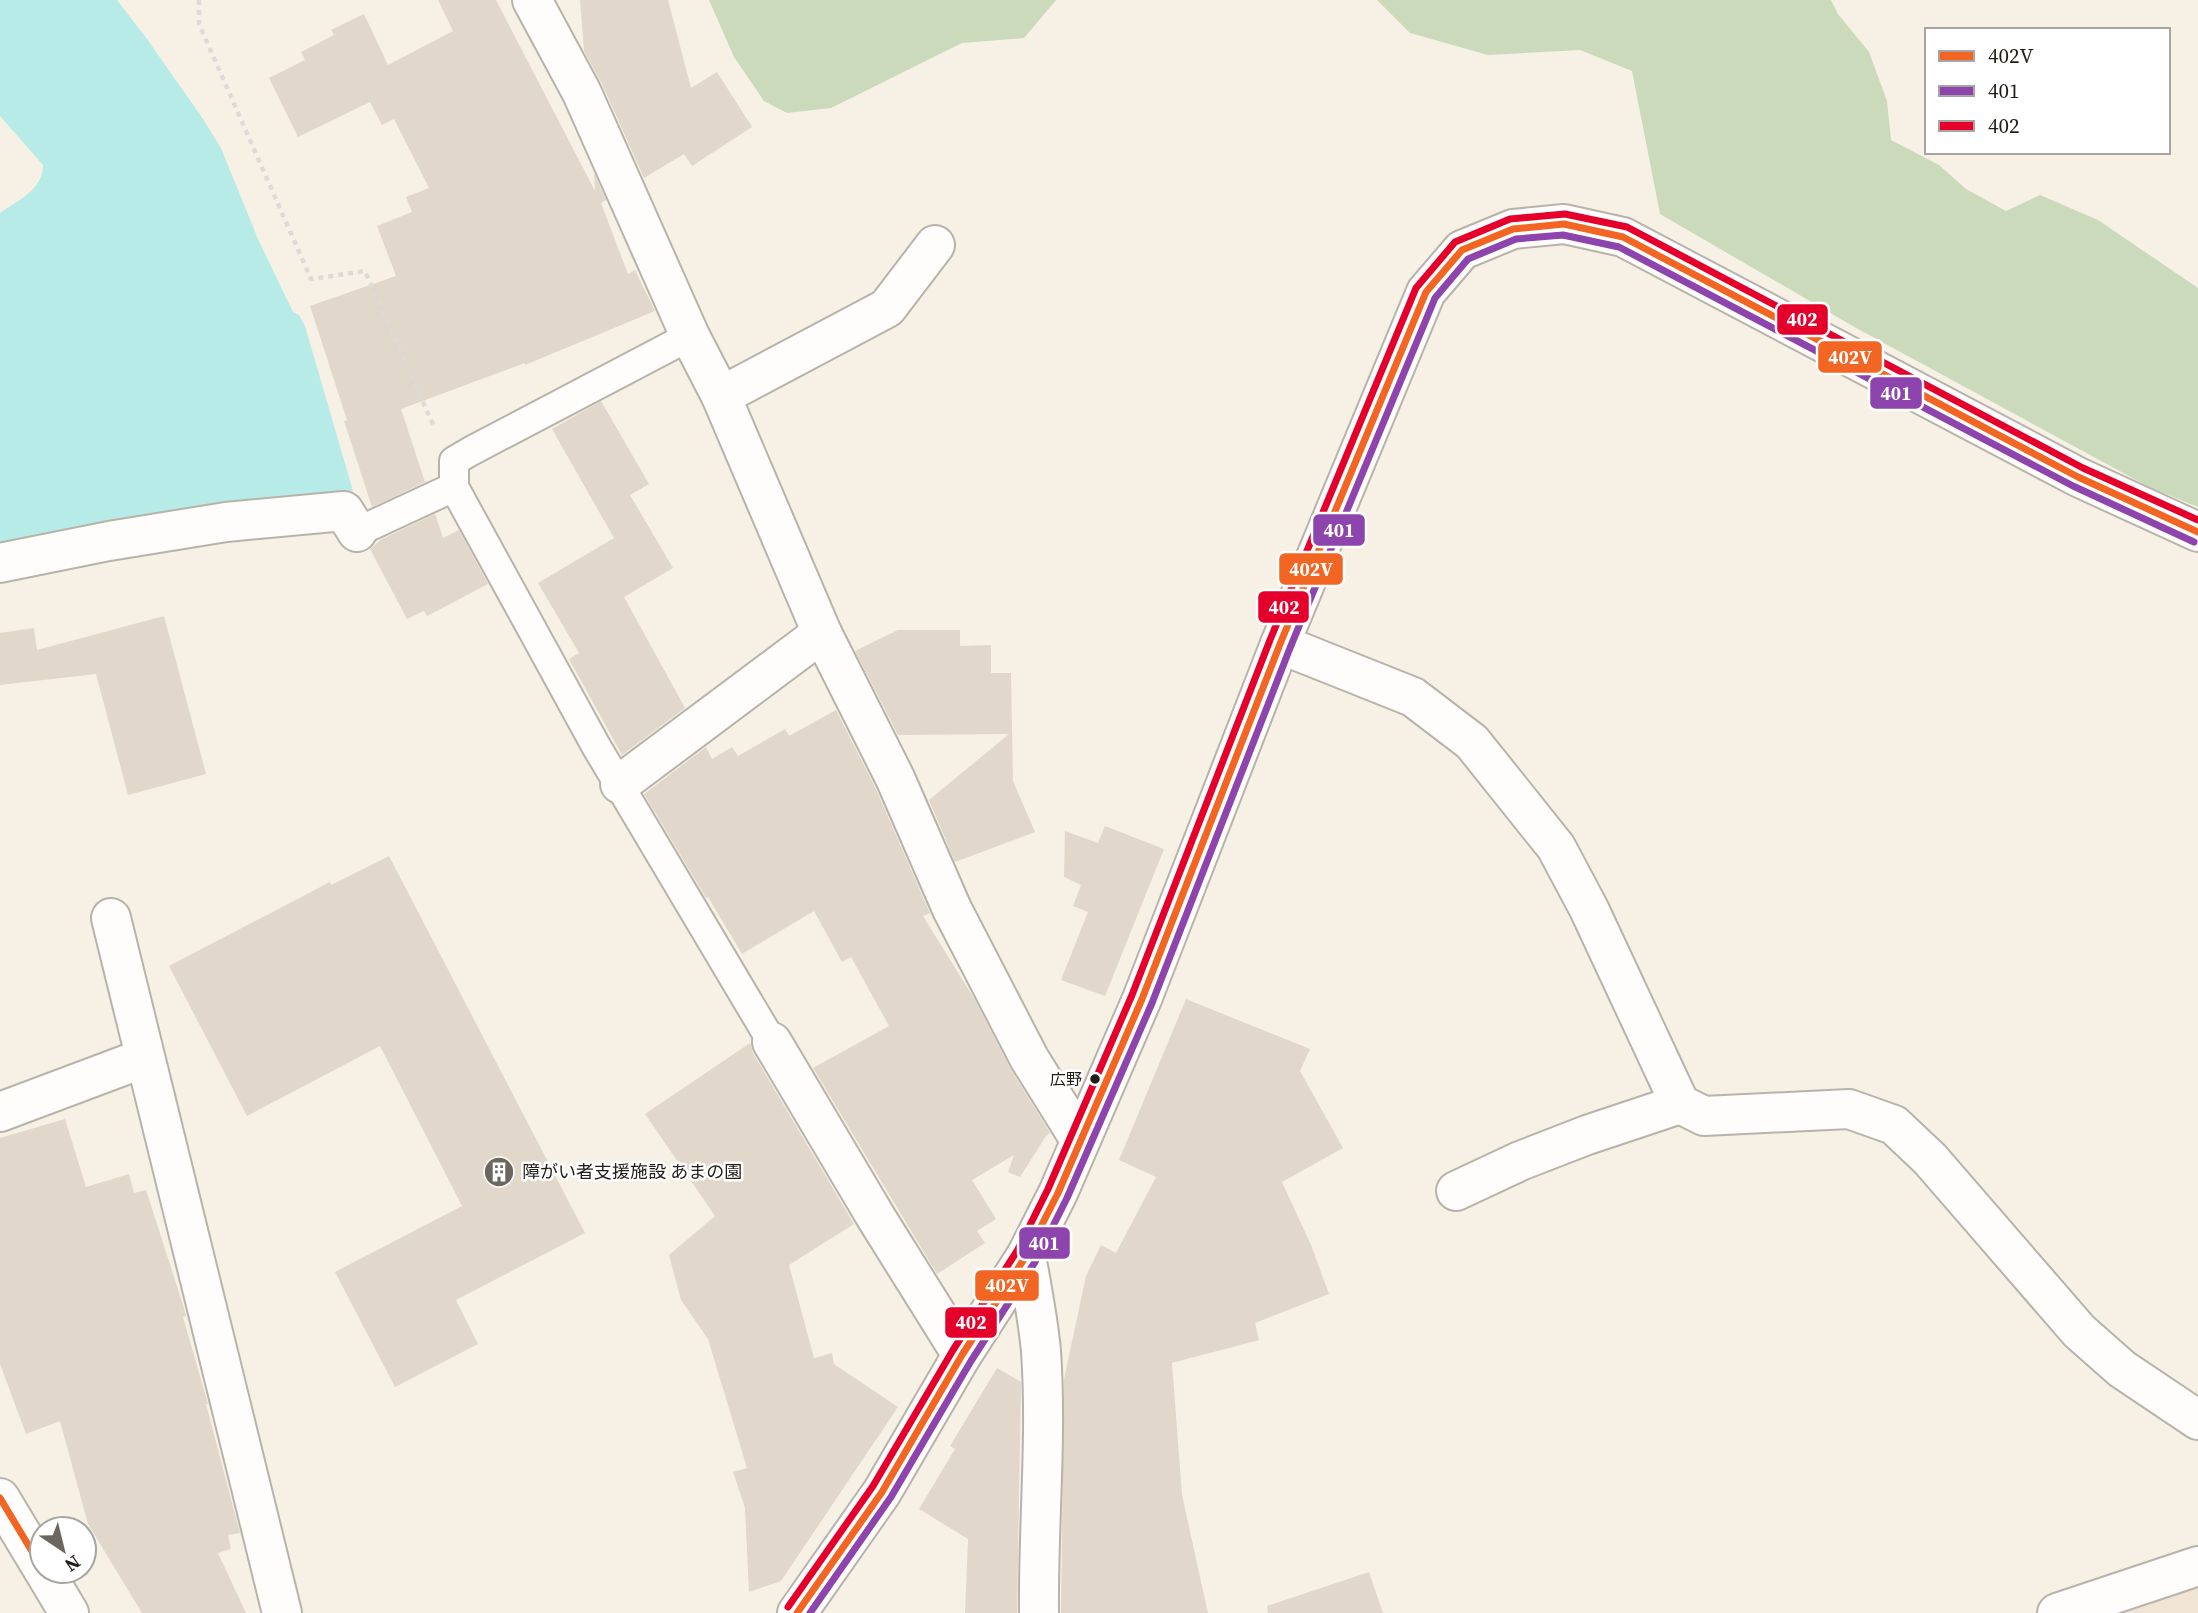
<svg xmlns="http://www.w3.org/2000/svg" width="2198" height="1613" font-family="'Source Serif 4','Noto Sans JP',serif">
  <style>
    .education { fill: #f0e4d5 }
    .forest { fill: #cadabb }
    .water { fill: #b6ebe7 }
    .building { fill: #e1d7cb }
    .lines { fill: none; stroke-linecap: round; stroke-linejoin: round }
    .lane-casing { stroke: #b8b3aa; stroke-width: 32 }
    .street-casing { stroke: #b8b3aa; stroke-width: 42 }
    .secondary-casing { stroke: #b8b3aa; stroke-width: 42 }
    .highway-casing { stroke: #b8b3aa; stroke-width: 42 }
    .path { stroke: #dddad7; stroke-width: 4.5; stroke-dasharray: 5 5; stroke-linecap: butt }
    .lane { stroke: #fefdfb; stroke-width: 28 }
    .street { stroke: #fefdfb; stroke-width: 38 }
    .secondary { stroke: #fefdfb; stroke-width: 38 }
    .highway { stroke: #fefdfb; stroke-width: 38 }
    .bus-1-casing { stroke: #fff; stroke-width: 12 }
    .bus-2-casing { stroke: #fff; stroke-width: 12 }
    .bus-3-casing { stroke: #fff; stroke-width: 12 }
    .bus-1 { stroke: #f26522; stroke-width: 7 }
    .bus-2 { stroke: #8e44ad; stroke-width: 7 }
    .bus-3 { stroke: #e4002b; stroke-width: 7 }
    .bus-dot { fill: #211d15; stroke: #fff; stroke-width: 2.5 }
    .labels { text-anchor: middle; stroke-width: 5; stroke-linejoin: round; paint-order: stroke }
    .bus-label { font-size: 16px; fill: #211d15; stroke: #fff; text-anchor: end }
    .poi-label { font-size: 18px; fill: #211d15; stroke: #fff; text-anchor: start }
    .line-badge { stroke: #fff; stroke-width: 2.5 }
    .badge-label { font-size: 19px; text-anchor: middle; font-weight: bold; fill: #fff }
  </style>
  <rect width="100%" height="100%" fill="#f7f1e5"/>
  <!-- education -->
  <path class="education" d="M2198 1581V1613H2102Z"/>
  <!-- forest -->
  <g class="forest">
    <path d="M709 0H1056L1024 38 962 43 831 108 787 113 764 101 734 57Z"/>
    <path d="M1377 0H1831L1838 14 1869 52 1887 101 1891 140 1939 165 1966 189 2006 211 2040 195 2098 220 2198 288V507L2149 487 1858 329 1660 214 1632 71 1580 50 1488 55 1410 33Z"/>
  </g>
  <!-- water -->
  <path class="water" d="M0 0H117L147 39 201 116 221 148 258 239 293 312 299 315 305 326 353 491 204 507 0 543V213C18 200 43 190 43 165L0 116Z"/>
  <!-- building -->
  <g class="building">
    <path d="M438 0H496L595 191 594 173 606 200 601 203 628 274 635 270 655 311 525 365V363L401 409 425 482 372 507 344 421 347 420 310 306 396 276 377 226 412 212 406 197 429 188 394 119 382 125 370 102 298 137 269 78 305 60 301 52 334 35 331 30 364 14 388 65 453 31Z"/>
    <path d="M580 0H668L691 88 717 72 752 127 692 166 684 154 644 178 602 84 584 51Z"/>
    <path d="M601 401 649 484 630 495 673 568 624 597 685 708 622 755 569 659 579 653 538 583 614 538 552 429Z"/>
    <path d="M435 514 443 538 459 530 488 584 427 616 424 611 407 619 370 549 382 539Z"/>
    <path d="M164 616 206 774 128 795 96 674 0 685V633L34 628 37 650Z"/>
    <path d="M898 630H960V646L991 645V673H1011L1013 781 1035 832 955 862 929 800 1009 734 898 735 855 651Z"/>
    <path d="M836 710 875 787 930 913 923 916 975 1000 1010 1068 1050 1133 1046 1136 1020 1177 1008 1172 1014 1155 972 1180 996 1219 977 1231 985 1243 937 1274 813 1068 889 1026 851 957 842 962 814 911 742 954 708 897 706 898 644 794 706 747 712 759 732 747 738 756 785 729 789 736Z"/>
    <path d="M1105 826 1164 849 1105 996 1061 980 1088 912 1073 906 1081 885 1064 877 1065 831 1098 843Z"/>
    <path d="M389 856 585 1233 456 1300 478 1344 395 1387 335 1272 462 1206 380 1046 247 1116 169 966 330 882 331 885Z"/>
    <path d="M1186 999 1310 1049 1300 1071 1343 1148 1282 1182 1311 1245 1329 1294 1255 1323 1259 1340 1172 1363 1182 1495 1208 1613H1061L1064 1379 1086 1276 1101 1245 1116 1253 1156 1177 1119 1160Z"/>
    <path d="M750 1043 753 1053 854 1224 789 1265 814 1358 832 1353 834 1364 898 1407 781 1581 749 1592 745 1508 733 1472 747 1468 708 1339 681 1300 669 1255 715 1216 645 1114Z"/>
    <path d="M65 1119 86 1187 129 1174 134 1193 146 1190 184 1308 186 1316 183 1317 208 1404H206L240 1533 228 1535 231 1549 218 1553 246 1613H142L88 1524 60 1421 26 1434 0 1364V1138Z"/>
    <path d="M997 1368 1021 1382 1017 1613H965L968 1539 919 1509 955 1449 950 1446Z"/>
    <path d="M1369 1572 1383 1613H1268L1267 1606Z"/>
  </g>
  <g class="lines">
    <!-- lane casing -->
    <g class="lane-casing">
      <g id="lane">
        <path d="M454 487 596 746 772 1042"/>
        <path d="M357 532 454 487V461L471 451 690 336"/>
      </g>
    </g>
    <!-- street casing -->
    <g class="street-casing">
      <g id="street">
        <path d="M532 0 582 93 690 336 721 396 822 633 895 778 952 909 1029 1058 1080 1140"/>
        <path d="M721 396 887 308 935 245"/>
        <path d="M0 563 109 541 226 522 344 511 357 532"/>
        <path d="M1280 644 1413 697 1472 742 1556 847 1589 909 1680 1104 1704 1116 1849 1109 1894 1125 1930 1159 2079 1331 2122 1369 2198 1420"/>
        <path d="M620 784 822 633"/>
        <path d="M111 918 282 1613"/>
        <path d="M772 1042 877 1219 962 1355"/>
        <path d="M0 1112 144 1058"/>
        <path d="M1456 1191 1520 1161 1587 1135 1680 1104"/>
        <path d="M1026 1256C1032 1288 1038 1319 1041 1351 1047 1438 1038 1526 1039 1613"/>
        <path d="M2057 1613 2198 1566"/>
      </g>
    </g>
    <!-- secondary casing -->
    <g class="secondary-casing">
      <g id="secondary">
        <path d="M0 1498 42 1568"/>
        <path d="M44 1571 69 1613"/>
      </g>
    </g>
    <!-- highway casing -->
    <g class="highway-casing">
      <path id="highway" d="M797 1613 882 1492 962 1355 1026 1256 1058 1193 1142 999 1280 644 1426 292 1462 250 1513 229 1564 224 1623 237 2078 477 2198 532"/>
    </g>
    <!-- path -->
    <path class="path" d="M199 0V24L311 279 365 271 435 429"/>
    <!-- lane -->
    <use href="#lane" class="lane"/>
    <!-- street -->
    <use href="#street" class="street"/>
    <!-- secondary -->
    <use href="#secondary" class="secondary"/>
    <!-- highway -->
    <use href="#highway" class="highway"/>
    <!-- bus-1 casing -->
    <g class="bus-1-casing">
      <g id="bus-1">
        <path d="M0 1498 42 1568"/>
        <path d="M797 1613 882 1492 962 1355 1026 1256 1058 1193 1142 999 1280 644 1426 292 1462 250 1513 229 1564 224 1623 237 2078 477 2198 532"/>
      </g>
    </g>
    <!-- bus-2 casing -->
    <g class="bus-2-casing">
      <path id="bus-2" d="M810 1613 891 1497 971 1361 1035 1262 1067 1198 1152 1003 1290 648 1435 298 1468 259 1516 239 1563 235 1619 247 2073 486 2194 542"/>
    </g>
    <!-- bus-3 casing -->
    <g class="bus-3-casing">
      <path id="bus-3" d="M788 1607 873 1486 953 1350 1017 1251 1048 1189 1132 995 1270 640 1416 288 1455 242 1510 219 1565 214 1627 227 2083 468 2198 520"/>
    </g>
    <!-- bus-1 -->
    <use href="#bus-1" class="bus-1"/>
    <!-- bus-2 -->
    <use href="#bus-2" class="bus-2"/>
    <!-- bus-3 -->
    <use href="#bus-3" class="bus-3"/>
  </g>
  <!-- icons -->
  <defs>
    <g id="building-disc" transform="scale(1.575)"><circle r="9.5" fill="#6c675e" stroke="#fff"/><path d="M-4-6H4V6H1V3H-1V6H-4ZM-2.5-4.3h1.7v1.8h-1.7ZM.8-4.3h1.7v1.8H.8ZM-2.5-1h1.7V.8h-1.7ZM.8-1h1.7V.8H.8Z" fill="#fff"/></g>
  </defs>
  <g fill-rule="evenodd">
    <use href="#building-disc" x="499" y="1172"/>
  </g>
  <!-- markers -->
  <circle class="bus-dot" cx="1095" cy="1079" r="6"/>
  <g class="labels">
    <!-- bus labels -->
    <g class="bus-label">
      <text x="1082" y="1085">広野</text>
    </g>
    <!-- poi labels -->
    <g class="poi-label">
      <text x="522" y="1178">障がい者支援施設 あまの園</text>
    </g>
  </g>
  <g class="line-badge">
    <rect x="1776" y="303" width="53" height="33" rx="7" fill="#e4002b"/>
    <rect x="1817" y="340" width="66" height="34" rx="7" fill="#f26522"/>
    <rect x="1869" y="376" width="54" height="34" rx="7" fill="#8e44ad"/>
    <rect x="1312" y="513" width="54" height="34" rx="7" fill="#8e44ad"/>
    <rect x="1278" y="552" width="66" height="34" rx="7" fill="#f26522"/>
    <rect x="1257" y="590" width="53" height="34" rx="7" fill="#e4002b"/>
    <rect x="1018" y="1226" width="53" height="34" rx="7" fill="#8e44ad"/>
    <rect x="974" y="1269" width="66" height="33" rx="7" fill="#f26522"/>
    <rect x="944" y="1306" width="54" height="33" rx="7" fill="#e4002b"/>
  </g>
  <g class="badge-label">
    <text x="1802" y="326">402</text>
    <text x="1850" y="364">402V</text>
    <text x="1896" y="400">401</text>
    <text x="1339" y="537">401</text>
    <text x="1311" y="576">402V</text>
    <text x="1284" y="614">402</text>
    <text x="1044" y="1250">401</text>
    <text x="1007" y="1292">402V</text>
    <text x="971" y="1329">402</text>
  </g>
  <!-- legend -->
  <rect x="1925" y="28" width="245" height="126" fill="#ffffff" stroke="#a6a5a1" stroke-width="2"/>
  <rect x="1939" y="51" width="35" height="10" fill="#f26522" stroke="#a6a5a1" stroke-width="2"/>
  <text x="1988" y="63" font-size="21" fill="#211d15">402V</text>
  <rect x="1939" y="86" width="35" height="10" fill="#8e44ad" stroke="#a6a5a1" stroke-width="2"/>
  <text x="1988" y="98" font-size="21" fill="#211d15">401</text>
  <rect x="1939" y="121" width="35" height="10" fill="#e4002b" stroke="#a6a5a1" stroke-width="2"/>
  <text x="1988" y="133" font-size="21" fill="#211d15">402</text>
  <!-- north arrow -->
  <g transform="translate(63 1550) rotate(145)"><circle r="33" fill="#ffffff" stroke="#a6a5a1" stroke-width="2"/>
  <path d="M0-5L12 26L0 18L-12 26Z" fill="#6c675e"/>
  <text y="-10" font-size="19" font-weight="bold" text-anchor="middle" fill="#211d15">N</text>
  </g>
</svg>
